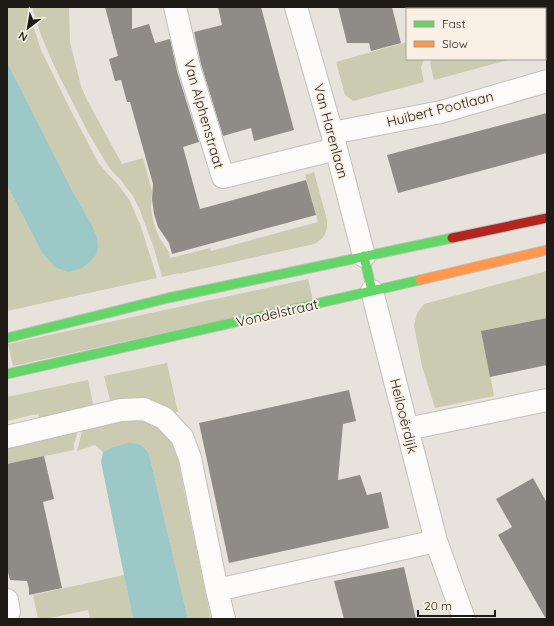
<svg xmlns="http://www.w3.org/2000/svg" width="554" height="626" font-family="Quicksand,sans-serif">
	<rect width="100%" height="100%" fill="#e8e2dc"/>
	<!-- green -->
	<path fill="#cacbb0" d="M7 7H27L41 50 70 109 98 162 107 173 114 180 120 187 130 201 141 227 157 278 7 311V185L41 251 82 268 89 263 95 256 91 223 74 194 7 62Z
		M32 7H69L70 42 81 86 87 100 122 164 143 158 152 191 151 209 154 224 160 239 169 252 170 258 210 248 211 251 318 222 305 175 314 172 327 220C328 232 325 238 314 244L179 274V273L162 277 154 248 139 208 133 196 126 187 120 179 110 169 90 136 55 68 41 35Z
		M418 7H547V48H545V9H419Z
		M407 42V59H424L421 67 424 82 353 101 345 95 336 62Z
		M432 59H512L434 80 430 63Z
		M547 271V318L482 331 494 396 435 408 422 366 414 326 417 313 424 304Z
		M308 279 313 300 13 366 8 344Z
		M167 363 178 412 166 414 111 404 104 376Z
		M88 380 94 408 40 418 38 414 7 421V397Z
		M135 415 169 430 184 460 179 466 211 619H188L149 454 145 448H111L103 452 95 445 77 451 83 428Z
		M77 430C78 436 73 442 74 450L7 464V445Z
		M124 575 133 619H90L88 610 45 619H38L33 595Z"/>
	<!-- water -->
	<path fill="#9cc8c8" d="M7 62 74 194 91 223 97 238 98 250 95 256 89 263 82 268 68 272 55 267 41 251 7 185Z
		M128 443C139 444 143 444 149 454L188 619H133L101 462 103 452 111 448Z"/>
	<!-- building -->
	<path fill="#8f8c87" d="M105 7H132V29L149 24 155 43 170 39 177 71 199 142 183 147 200 209 306 180 316 215 172 254 169 243 158 227 154 214 152 199 153 184 130 102H127L121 80 115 81 109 59 118 56Z
		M218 7H261L294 130 254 141 251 128 223 136 201 64 194 32 222 25Z
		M338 7H392L401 43 371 51 369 43H347Z
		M547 113V153L398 193 387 155Z
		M547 318V365L490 377 481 331Z
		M349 390 356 421 343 424 338 480 360 475 367 495 381 492 389 528 229 563 199 423Z
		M44 456 54 499 43 502 62 588 29 595V589L27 581 10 580 7 568V464Z
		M533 478 547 503V619H546L498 535 512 527 496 499Z
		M404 567 416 619H344L334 581Z"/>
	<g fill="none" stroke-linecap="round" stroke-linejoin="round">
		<defs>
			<path id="street" d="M175 7 189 67 223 177 336 149
				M296 7 332 133 364 256
				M332 133 441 112 547 81
				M372 291 436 541 464 619
				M407 429 547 400
				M7 437 121 410 144 409 164 418 182 437 190 458 217 590 224 619
				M217 590 436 541
				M7 600 9 612"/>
			<path id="fast" d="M364 256 372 291
				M7 338 168 298 452 238
				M7 374 420 280"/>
			<path id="slow" d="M420 280 547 250"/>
			<path id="jam" d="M452 238 547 218"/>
		</defs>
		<!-- street casing -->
		<use href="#street" stroke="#c3bfba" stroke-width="24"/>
		<!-- fast casing -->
		<use href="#fast" stroke="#c3bfba" stroke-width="11"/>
		<!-- slow casing -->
		<use href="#slow" stroke="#c3bfba" stroke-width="11"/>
		<!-- jam casing -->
		<use href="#jam" stroke="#c3bfba" stroke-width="11"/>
		<!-- street -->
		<use href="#street" stroke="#fcfbfa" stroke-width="22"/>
		<!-- fast -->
		<use href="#fast" stroke="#63d668" stroke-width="9"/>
		<!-- slow -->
		<use href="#slow" stroke="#ff974d" stroke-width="9"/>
		<!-- jam -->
		<use href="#jam" stroke="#b3261e" stroke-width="9"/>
	</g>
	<g text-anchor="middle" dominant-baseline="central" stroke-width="4" stroke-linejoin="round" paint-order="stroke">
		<!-- street labels -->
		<g font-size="14" fill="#1e1b17" stroke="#f9f0e5">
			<text transform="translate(440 109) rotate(-14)">Huibert Pootlaan</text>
			<text transform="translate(204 114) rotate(74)">Van Alphenstraat</text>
			<text transform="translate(331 131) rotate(75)">Van Harenlaan</text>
			<text transform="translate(277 313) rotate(-13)">Vondelstraat</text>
			<text transform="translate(404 416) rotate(76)">Heilooërdijk</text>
		</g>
	</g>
	<!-- border -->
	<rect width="554" height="626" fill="none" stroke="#1e1b17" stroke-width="16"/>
	<!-- legend -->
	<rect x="406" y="8" width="140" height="52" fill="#f9f0e5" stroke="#a19b93"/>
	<rect x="414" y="21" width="20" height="6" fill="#63d668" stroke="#a19b93"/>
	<text x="442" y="28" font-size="12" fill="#1e1b17">Fast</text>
	<rect x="414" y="41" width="20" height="6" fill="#ff974d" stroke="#a19b93"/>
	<text x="442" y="48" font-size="12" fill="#1e1b17">Slow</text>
	<!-- north arrow -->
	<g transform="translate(28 28) rotate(211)" stroke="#f9f0e5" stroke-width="3" paint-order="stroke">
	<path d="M0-3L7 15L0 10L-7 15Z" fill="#1e1b17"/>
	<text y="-6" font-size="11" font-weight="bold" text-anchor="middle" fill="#1e1b17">N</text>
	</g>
	<!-- scale -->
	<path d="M418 610v6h77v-6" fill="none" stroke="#1e1b17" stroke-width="2"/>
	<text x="424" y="610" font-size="12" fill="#1e1b17" stroke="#f9f0e5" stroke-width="3" paint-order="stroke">20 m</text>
</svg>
